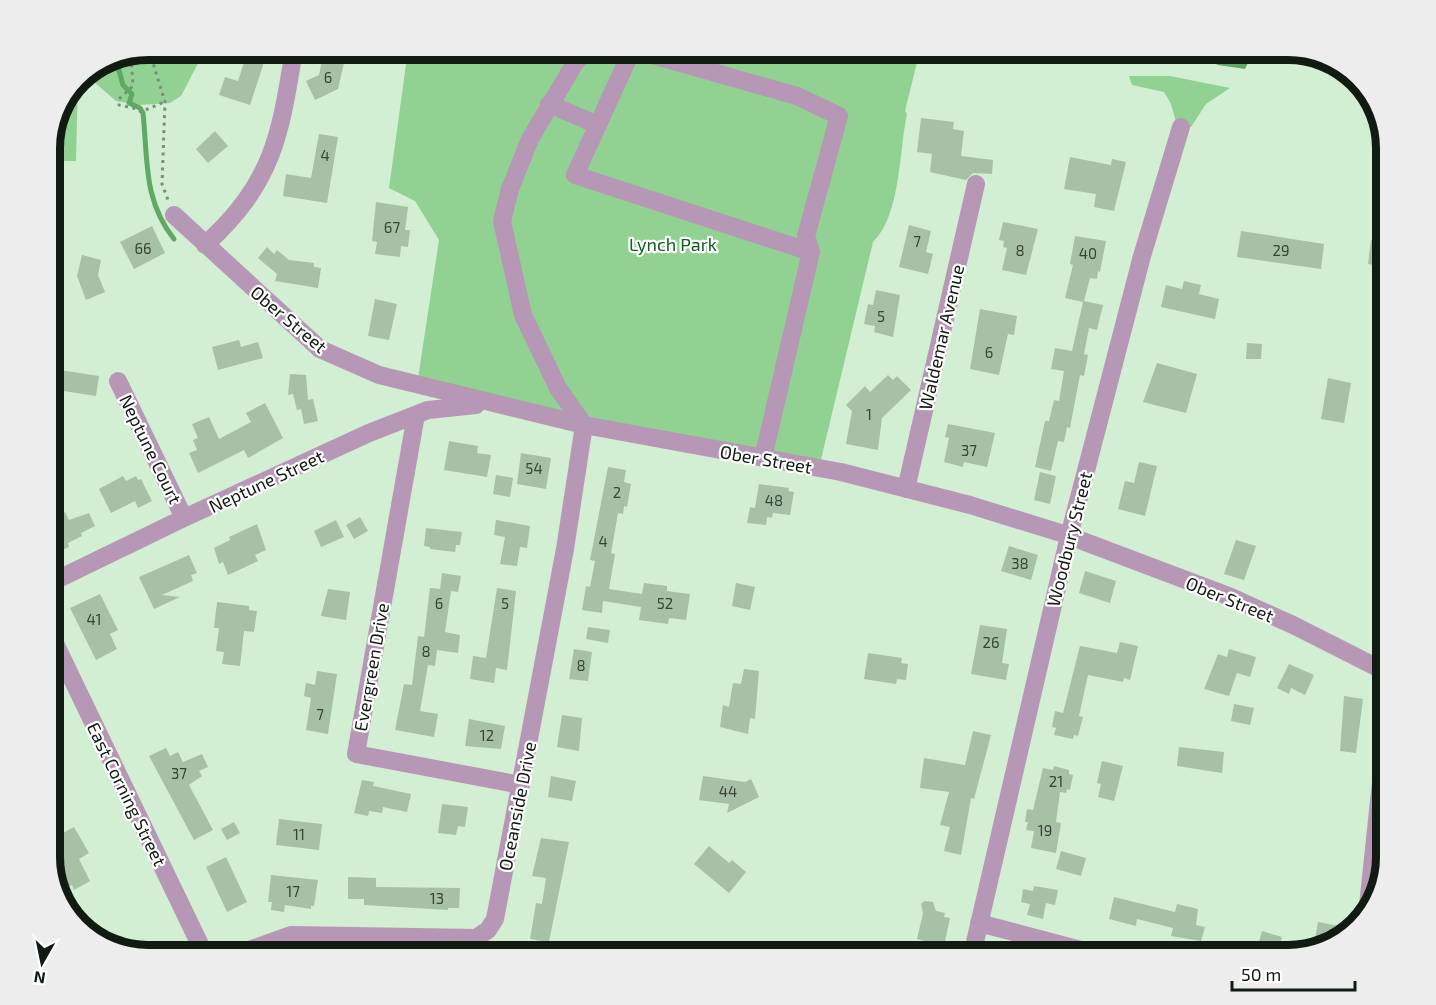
<svg xmlns="http://www.w3.org/2000/svg" width="1436" height="1005" font-family="'Exo 2',sans-serif">
	<rect width="100%" height="100%" fill="#d2eed3"/>
	<!-- green -->
	<path fill="#91d293" d="M149 50H205L181 96 170 103 139 105 116 101 86 75Z
		M408 50H920L905 111 907 114C899 150 901 215 873 242L819 468 417 385 439 240 415 201 389 188Z
		M1129 76H1170L1230 88 1206 104 1191 127 1177 125 1171 104 1164 92 1132 85Z
		M78 80 76 161H50V142Z"/>
	<!-- water -->
	<path fill="#5ea963" d="M1211 50H1254L1245 69 1218 65 1207 60Z"/>
	<g fill="none" stroke-linecap="round" stroke-linejoin="round">
		<!-- stream -->
		<path stroke="#5ea963" stroke-width="5" d="M117 63 123 85 132 94 129 103 140 108 143 113C148 160 143 200 174 239"/>
	</g>
	<!-- building -->
	<path fill="#a7c1a7" d="M248 50H268L250 105 219 95 225 77 238 81Z
		M324 50H347L338 89 315 100 306 81 319 75Z
		M921 118 954 122 953 129 964 131 961 156 993 160 992 174 973 173 966 180 930 172 932 154 917 152Z
		M215 131 228 146 208 163 196 149Z
		M319 134 338 137 327 203 283 196 286 174 311 178Z
		M1070 157 1111 165 1112 159 1126 162 1114 211 1094 207 1096 194 1064 189Z
		M376 202 408 207 405 230H410L408 247 401 246 400 257 375 254 377 242 372 241Z
		M1003 222 1038 229 1026 275 1002 270 1007 248 1003 247 1004 241 999 240Z
		M909 225 931 231 926 252 933 254 928 274 899 267Z
		M152 226 165 253 134 269 120 242Z
		M1241 231 1324 244 1321 269 1237 257Z
		M1075 236 1106 241 1100 272 1098 271 1097 279 1090 278 1084 301 1103 305 1097 330 1089 328 1084 354 1088 355 1084 376 1080 375 1070 428 1067 427 1064 442 1058 441 1051 471 1035 467 1045 421H1049L1054 400 1059 401 1064 371 1051 369 1055 348 1072 351 1083 302 1065 298 1073 265 1070 264Z
		M1371 240 1386 242V267L1368 264Z
		M267 247 274 254 277 250 289 260 314 263V267L321 268 318 288 275 281 277 274 258 258Z
		M82 255 101 260 98 275 105 292 86 300 77 276Z
		M1184 281 1201 285 1199 294 1219 299 1215 319 1161 307 1166 285 1182 289Z
		M876 290 900 295 893 337 874 332 875 326 864 324 868 304 873 305Z
		M375 299 397 304 389 340 368 336Z
		M980 309 1017 316 1014 335 1008 334 999 375 970 369Z
		M239 340 241 347 258 342 263 358 218 370 212 347Z
		M1247 343 1262 344 1261 359H1246Z
		M1157 363 1197 374 1186 413 1143 402Z
		M60 370 99 376 96 396 57 390Z
		M290 374 306 375 308 400 313 399 318 421 304 424 301 409 297 410 293 394 288 395Z
		M888 375 893 380 897 376 911 390 882 418 878 450 846 444 852 411 846 405 865 386 870 392Z
		M1328 378 1351 383 1344 423 1321 419Z
		M265 403 283 438 248 458 244 450 198 473 189 453 197 450 193 440 198 438 192 424 209 417 219 439 251 422 246 413Z
		M948 424 995 433 987 467 964 462 963 467 944 462 949 438 945 437Z
		M449 441 478 446 477 453 491 455 487 477 444 470Z
		M521 453 551 458 546 489 517 484Z
		M1139 462 1157 466 1145 516 1118 509 1125 481 1134 483Z
		M608 467 626 470 624 482 631 484 627 507 624 506 623 514 618 513 611 553 615 554 609 589 642 594 644 583 667 586V591L690 594 686 620 669 618 668 624 639 620 641 607 603 601 602 613 582 610 586 586 590 587 595 561 590 560Z
		M1040 472 1056 476 1050 504 1034 500Z
		M496 475 513 478 510 497 493 494Z
		M123 476 126 481 136 476 138 480 141 479 152 501 138 508 135 501 111 513 99 489Z
		M759 484 789 488 788 491 794 492 790 515 773 513 772 518 767 517 766 525 747 523 750 507 755 508Z
		M65 512 69 520 89 513 95 526 81 533 82 536 68 543 69 547 50 555V519Z
		M360 517 368 531 354 539 346 525Z
		M336 520 344 537 321 547 314 531Z
		M496 520 530 526 527 548 520 547 517 566 500 564 505 537 494 535Z
		M257 524 266 550 255 555 258 561 228 575 223 562 219 564 214 548 230 540 229 537Z
		M426 528 462 532 460 545H456L455 552 430 549V547L424 546Z
		M1236 540 1256 546 1244 580 1224 574Z
		M1009 546 1038 555 1031 580 1001 571Z
		M189 555 197 573 191 575 193 581 162 595 180 597 154 609 139 577Z
		M1085 571 1116 581 1110 603 1079 593Z
		M442 573 461 576 458 592 451 591 445 632 460 635 458 653 437 650 435 666 428 665 420 711 438 714 434 737 395 730 404 684 412 685 418 636 424 637 430 588 440 589Z
		M736 583 755 587 750 610 732 606Z
		M497 588 516 591 507 670 496 668 494 683 470 679 473 656 486 658Z
		M328 589 350 592 346 620 321 616Z
		M100 594 118 630 110 634 117 649 96 660 70 608Z
		M217 602 249 606V610L257 611 254 632 244 631 240 666 222 664 224 652 216 651 219 628H214Z
		M980 625 1007 629 1002 663 1009 664 1006 680 971 674Z
		M588 627 610 630 608 643 586 639Z
		M1120 642 1138 646 1130 680 1124 678 1123 682 1088 675 1079 716 1083 717 1078 736 1074 735 1073 739 1054 735 1056 728 1052 727 1055 711 1063 713 1080 646 1117 653Z
		M574 649 592 652 588 681 569 679Z
		M1229 649 1256 657 1250 677 1237 673 1229 696 1204 689 1218 654 1227 657Z
		M868 653 902 658 901 663 908 664 906 680 897 679 896 684 864 679Z
		M1289 664 1314 675 1305 695 1291 688 1289 694 1277 688Z
		M744 669 759 671 755 719 750 718 748 734 720 727 723 705 729 707 733 683 741 684Z
		M317 671 337 674 328 734 306 730 311 698 304 696 306 683 315 685Z
		M1344 696 1363 699 1356 753 1340 751Z
		M1234 704 1254 708 1250 725 1231 721Z
		M562 715 582 718 579 751 557 747Z
		M469 719 505 726 501 749 465 746Z
		M973 731 991 735 974 799 971 798 961 855 944 851 950 827 940 825 949 792 920 788 924 758 965 765Z
		M1179 747 1224 752 1222 773 1177 766Z
		M166 748 170 756 178 752 183 762 202 754 208 767 199 771 202 776 189 785 213 830 194 840 149 756Z
		M1102 761 1123 766 1114 801 1098 797 1101 784 1097 783Z
		M1054 766 1069 770V774L1073 775 1070 790 1067 789 1066 793 1060 792 1056 822 1061 823 1056 853 1031 848 1034 831 1026 830 1028 822H1025L1027 809 1033 810 1043 768 1053 770Z
		M551 776 576 781 572 801 548 797Z
		M703 776 745 782 751 779 759 797 727 813 729 804 699 800Z
		M362 780 374 782 373 786 411 794 407 812 383 807 382 813 369 811 368 816 354 813Z
		M442 804 468 807 465 827 458 826 456 835 438 833Z
		M279 819 322 824 319 850 276 845Z
		M234 822 240 833 227 840 221 829Z
		M74 827 89 853 79 859 90 881 74 890 72 885 63 889 53 871 63 865 50 840Z
		M541 838 569 842 549 942 530 939 536 903 542 904 546 878 532 876Z
		M709 846 729 863 732 860 746 872 729 893 694 864Z
		M1061 851 1086 858 1081 876 1056 869Z
		M226 857 247 902 227 912 206 867Z
		M271 875 318 880 314 906H311V909L285 905 284 912 271 910 272 902H268Z
		M348 877 376 878V887L460 888 459 908H448V910L364 905V899H348Z
		M1034 886 1058 890 1055 905 1046 903 1043 919 1027 915 1030 904 1021 902 1023 889 1033 891Z
		M1114 897 1175 912 1177 904 1198 909 1196 925 1205 927 1201 941 1171 936 1173 928 1137 919 1136 926 1109 919Z
		M924 901 933 902 936 911 945 913 944 917 950 918 944 946 917 939 923 913 921 904Z
		M1318 922 1339 926 1336 943 1319 947 1321 940 1315 939Z
		M1262 931 1282 937 1277 956H1255Z"/>
	<g fill="none" stroke-linecap="round" stroke-linejoin="round">
		<!-- path -->
		<path stroke="#7a8e7b" stroke-width="3" stroke-dasharray="3 4.5" stroke-linecap="butt" d="M149 50 165 102 162 184 168 200
			M131 57 133 86 120 98 119 105 137 109 141 112 164 102"/>
		<!-- minor -->
		<path stroke="#b797b6" stroke-width="18" d="M632 50 575 175 811 252
			M635 50 797 96 839 116 806 236 811 252 763 458
			M549 104 598 125
			M174 215 320 349 379 375 584 425 841 472 970 505 1064 534 1231 597 1293 625 1386 672
			M205 245C273 183 280 137 294 50
			M118 381 184 518
			M416 415 356 754 521 785
			M906 489 976 184
			M50 583 184 518 369 433 428 410 476 405
			M50 633 205 955
			M1367 915 1386 735
			M979 923 1100 955
			M235 955 291 935 476 938 488 930 495 919 565 549 584 425 558 388 523 315 502 221 510 189 530 139 575 63 587 50
			M972 955 1069 536 1142 256 1181 127"/>
	</g>
	<g text-anchor="middle" dominant-baseline="central" stroke-width="4.5" stroke-linejoin="round" paint-order="stroke">
		<!-- number labels -->
		<g font-size="15" fill="#374437">
			<text x="328" y="77">6</text>
			<text x="325" y="155">4</text>
			<text x="392" y="227">67</text>
			<text x="917" y="241">7</text>
			<text x="143" y="248">66</text>
			<text x="1020" y="250">8</text>
			<text x="1281" y="250">29</text>
			<text x="1088" y="253">40</text>
			<text x="881" y="316">5</text>
			<text x="989" y="352">6</text>
			<text x="869" y="414">1</text>
			<text x="969" y="450">37</text>
			<text x="534" y="468">54</text>
			<text x="617" y="492">2</text>
			<text x="774" y="500">48</text>
			<text x="603" y="541">4</text>
			<text x="1020" y="563">38</text>
			<text x="439" y="603">6</text>
			<text x="505" y="603">5</text>
			<text x="665" y="603">52</text>
			<text x="94" y="619">41</text>
			<text x="991" y="642">26</text>
			<text x="426" y="651">8</text>
			<text x="581" y="665">8</text>
			<text x="320" y="714">7</text>
			<text x="487" y="735">12</text>
			<text x="179" y="773">37</text>
			<text x="1056" y="781">21</text>
			<text x="728" y="791">44</text>
			<text x="1045" y="830">19</text>
			<text x="299" y="834">11</text>
			<text x="293" y="891">17</text>
			<text x="437" y="898">13</text>
		</g>
		<!-- park labels -->
		<g font-size="18" fill="#0c5f1c" stroke="#fff">
			<text x="673" y="244">Lynch Park</text>
		</g>
		<!-- street labels -->
		<g font-size="18" fill="#121b12" stroke="#fff">
			<text transform="translate(289 319) rotate(40)">Ober Street</text>
			<text transform="translate(941 337) rotate(-77)">Waldemar Avenue</text>
			<text transform="translate(151 449) rotate(64)">Neptune Court</text>
			<text transform="translate(766 459) rotate(10)">Ober Street</text>
			<text transform="translate(266 481) rotate(-25)">Neptune Street</text>
			<text transform="translate(1069 539) rotate(-76)">Woodbury Street</text>
			<text transform="translate(1230 599) rotate(22)">Ober Street</text>
			<text transform="translate(371 667) rotate(-80)">Evergreen Drive</text>
			<text transform="translate(127 794) rotate(64)">East Corning Street</text>
			<text transform="translate(517 806) rotate(-79)">Oceanside Drive</text>
		</g>
	</g>
	<!-- crop -->
	<path d="M0 0H1436V1005H0ZM148 60H1288A88 88 0 0 1 1376 148V857A88 88 0 0 1 1288 945H148A88 88 0 0 1 60 857V148A88 88 0 0 1 148 60Z" fill="#ecedec" fill-rule="evenodd"/>
	<path fill="none" stroke="#121b12" stroke-width="8" d="M148 60H1288A88 88 0 0 1 1376 148V857A88 88 0 0 1 1288 945H148A88 88 0 0 1 60 857V148A88 88 0 0 1 148 60Z"/>
	<!-- north arrow -->
	<g transform="translate(42 963) rotate(189)" stroke="#ffffff" stroke-width="4.5" paint-order="stroke">
	<path d="M0-4.5L10 22L0 15L-10 22Z" fill="#121b12"/>
	<text y="-9" font-size="16" font-weight="bold" text-anchor="middle" fill="#121b12">N</text>
	</g>
	<!-- scale -->
	<path d="M1232 981v9h123v-9" fill="none" stroke="#121b12" stroke-width="3"/>
	<text x="1241" y="981" font-size="18" fill="#121b12" stroke="#ffffff" stroke-width="4.5" paint-order="stroke">50 m</text>
</svg>
